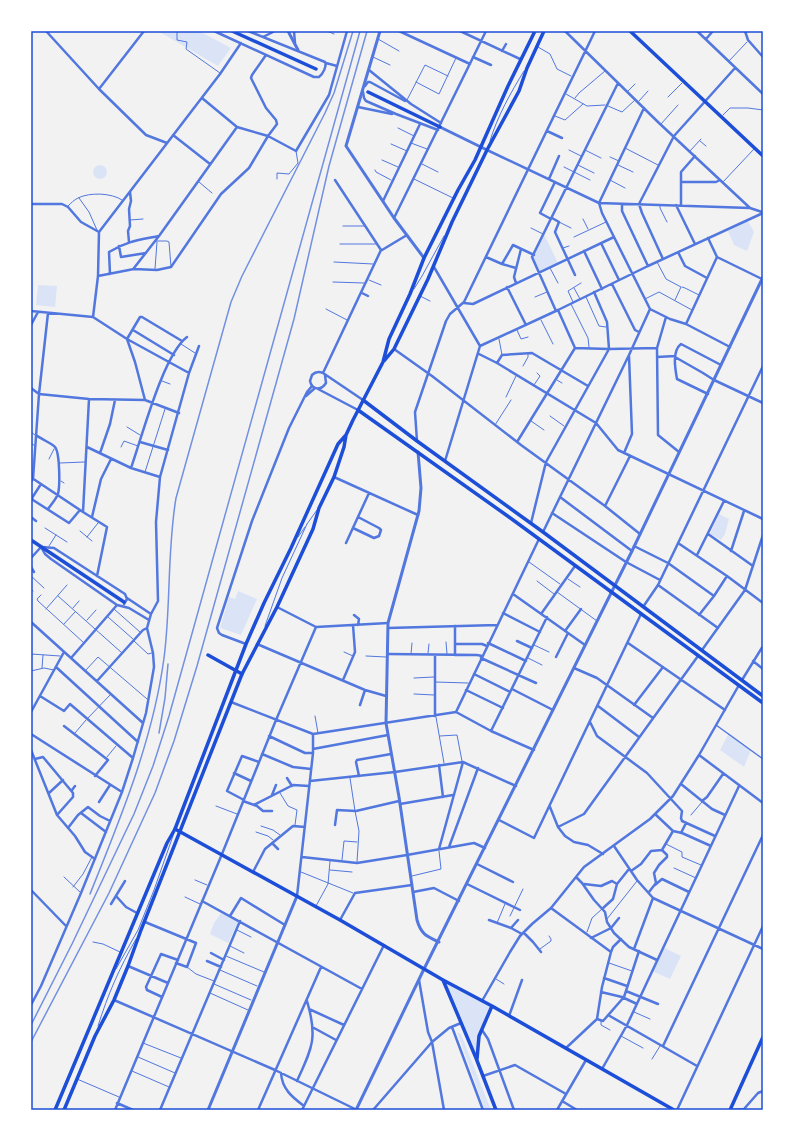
<svg xmlns="http://www.w3.org/2000/svg" width="794" height="1141" font-family="'Public Sans',sans-serif">
	<rect width="100%" height="100%" fill="#f2f2f2"/>
	<!-- green -->
	<path fill="#dbe4f7" d="M158 31H199L231 48 218 66Z
		M93 172a7 7 0 1 1 14 0a7 7 0 1 1-14 0Z
		M748 221 754 232 747 251 734 245 728 231Z
		M544 234 558 263 539 273 532 257Z
		M38 285 57 286 55 307 36 305Z
		M719 514 729 519 725 534 721 540 710 534Z
		M238 591 257 599 241 635 220 628 229 597 235 599Z
		M729 733 751 750 744 767 720 750Z
		M221 913 238 922 228 943 210 934 214 923Z
		M663 947 681 956 670 979 652 971Z
		M443 980 492 1006C484 1026 478 1040 477 1062Z
		M457 1032 461 1034 491 1110H485Z"/>
	<g fill="none" stroke-linecap="round" stroke-linejoin="round">
		<!-- service -->
		<path stroke="#5277de" stroke-width="1" d="M177 31V40L187 42 186 49 220 73
			M327 31 334 34
			M378 39 399 51
			M538 47 550 54 557 69 571 76
			M373 57 390 65
			M729 61 747 42
			M416 82 439 94 456 58
			M628 91 635 84
			M566 94 587 106 605 105
			M668 97 682 83
			M575 98 579 93 605 71
			M407 100 425 65 448 76
			M639 101 648 91
			M608 106 622 112 635 100
			M723 115 730 108H748L763 110
			M555 116 565 120 583 104
			M661 124 678 105
			M398 128 414 136
			M490 141C497 117 511 92 524 71
			M700 141 706 146
			M411 143 427 149
			M391 144 407 151
			M625 148 658 165
			M569 150 581 156
			M585 150 601 158
			M690 151 701 139
			M610 157 619 161
			M382 160 398 167
			M422 164 438 172
			M578 165 594 173
			M618 165 633 172
			M564 167 590 180
			M375 170 376 172 391 180
			M277 179V173L289 174 298 163 296 151
			M414 179 453 198
			M610 180 625 188
			M199 182 212 193
			M723 182 754 149
			M79 198 89 212 97 230
			M660 205V208L667 222
			M68 206C71 203 74 200 78 198 90 192 112 193 122 200
			M583 219 588 229
			M130 220 143 219
			M559 222 571 228
			M343 226H364
			M531 228 543 234
			M574 237 606 222
			M155 241H167L169 242 171 267
			M340 244H377
			M563 248 569 246
			M334 262 373 264
			M657 262 666 279 681 287 675 300
			M550 268 558 283
			M155 269 157 242
			M369 280 381 285
			M333 282 364 283
			M682 287 685 288 699 295
			M574 288 580 299
			M414 289 422 276 444 236
			M420 296 430 301
			M535 297 547 292
			M586 297 599 326 606 327
			M645 299 659 292 692 310
			M573 302 568 291 581 283
			M571 304 588 338 589 347
			M326 309 347 320
			M541 320 553 344
			M517 330 521 339 528 337
			M499 339 502 355
			M181 344 195 353
			M523 366 528 357V354
			M557 380 562 383
			M162 381 170 384
			M534 385 540 376 537 373
			M506 397 516 376
			M550 416 564 426
			M531 421 544 430
			M495 425 511 400
			M127 427 140 435
			M31 432 35 435
			M31 443 35 446
			M121 447 124 441 138 446
			M49 459 54 449
			M60 463 85 462
			M145 472 165 409
			M61 481 64 483
			M307 524 317 510
			M45 528 67 542
			M80 531 92 541
			M87 537 98 523
			M298 537 305 527
			M49 546 56 535
			M529 562 560 584
			M31 576 44 588
			M568 579 580 587
			M537 581 554 594
			M31 589 33 591
			M557 592 597 621
			M41 595 37 599 38 601 84 643
			M58 596 122 653
			M73 608 79 601
			M46 609 67 585
			M114 609 140 632
			M108 617 133 639
			M87 620 96 610
			M64 624 75 612
			M265 626 282 578 307 524
			M134 641 148 654 152 653
			M446 642 447 654
			M534 645 549 652
			M344 652 353 656
			M428 653 429 644
			M31 654 60 656
			M411 654 412 643
			M366 656 386 657
			M528 658 542 665
			M42 668 43 655
			M86 670 98 657 147 699
			M31 671 44 668 54 670
			M414 678 434 677
			M435 682 468 683
			M414 694 434 695
			M315 716 318 733
			M436 717 444 763
			M88 718 111 694
			M75 733 86 720
			M440 736 457 735 462 761
			M107 757 116 746
			M350 778 355 811 359 831 357 862
			M280 793 288 806 297 810 295 825
			M216 806 237 814
			M691 815 702 802
			M261 826 273 830 280 835
			M256 832 268 836 273 840
			M666 844 682 852V857L701 865
			M342 860 344 841 357 842
			M674 868 696 878
			M330 870 352 872
			M301 872 353 893
			M412 876 441 869 439 851
			M64 877 81 893
			M195 880 207 885
			M73 887 83 874 92 857
			M185 897 200 904
			M316 906 328 884 330 861
			M510 916 523 889
			M607 919 637 881
			M497 923 505 904
			M237 930 251 937
			M587 932 592 918 602 909
			M93 942 103 944 120 952
			M230 946 244 953
			M540 949 551 941V939L549 936
			M226 956 264 972
			M609 963 632 971
			M187 967 196 974 214 981
			M116 969 138 930 154 890 174 833
			M220 970 257 986
			M496 979 504 984
			M214 984 251 1000
			M210 993 248 1010
			M634 1012 650 1019
			M601 1021V1025L610 1030
			M98 1026C108 994 119 969 136 939
			M621 1036 643 1048
			M143 1043 181 1058
			M138 1057 175 1073
			M652 1059 660 1046
			M132 1071 169 1087
			M77 1079 119 1097"/>
		<!-- pedestrian -->
		<path stroke="#5277de" stroke-width="1.5" d="M716 725 763 759"/>
		<!-- minor -->
		<path stroke="#5277de" stroke-width="2.5" d="M46 31 99 89 146 135 167 143
			M214 31 314 77H319C323 74 327 66 325 62L248 31
			M294 31 295 43
			M399 31 470 64
			M460 31 520 59
			M565 31 659 123 750 208
			M697 31 763 94
			M745 31 748 40 763 57
			M263 37 275 31
			M706 39 713 31
			M502 51 506 44
			M473 57 491 65
			M326 63 337 66
			M369 70 411 104 441 123
			M365 86 368 82H370L405 101
			M99 89 144 31
			M363 92 364 98 366 101 396 114 438 130
			M202 98 237 127 268 136 296 151 329 95 347 31
			M358 107 392 114
			M644 108 599 203 602 213 650 309
			M547 131 562 138
			M173 135 210 164
			M487 150 599 203 750 208 762 212
			M549 179 559 156
			M335 180 381 250
			M681 182H716L720 180
			M383 201 420 124
			M31 204H62L68 207 81 222 99 232
			M622 204V211L648 266
			M676 205 695 244
			M681 205V172L695 156
			M394 218 486 31
			M552 218 559 222 555 232 575 275
			M551 219 540 213 555 182
			M708 238 717 257 762 279
			M129 242 128 231 130 226 129 209 131 201 130 192
			M601 243 619 280
			M119 246 121 257 146 253
			M382 250 407 235
			M584 251 602 289
			M678 252 685 266 707 278
			M486 257 502 264 516 268
			M663 259 642 213 639 204 674 136 735 68
			M502 264 513 245 534 255
			M434 267 480 346 445 461
			M134 268 159 236 237 127
			M110 274 109 252C127 241 139 240 159 236
			M98 276 134 269 157 270 171 267 221 194 249 168 268 136 277 124 276 120 266 108 251 78 252 75 266 55
			M516 283 514 277 521 249
			M612 284 635 330 639 332
			M507 287 526 325
			M362 293 368 296
			M464 303 473 304 614 237
			M558 310 575 348
			M31 311 93 317 127 339 189 373
			M556 311 532 257 618 83
			M93 317 98 276 99 232 220 74 241 43
			M666 317 657 348 658 435 679 452
			M686 324 717 257
			M31 325 38 312
			M133 330 174 355
			M480 346 558 310 648 266 763 213
			M394 349 432 376 521 445 605 506 640 534
			M479 354 497 363 596 423 618 450 763 519
			M657 357 675 356
			M675 357 703 373 714 380 763 403
			M497 363 502 355 532 353 588 386
			M323 373 381 250
			M325 375 326 383C321 391 312 390 310 381L312 375C315 372 318 371 323 373L363 400
			M31 388 39 394 89 399 145 400 179 413
			M318 389 358 410
			M708 394 677 379C675 368 672 351 681 344L721 365
			M306 396 315 388
			M145 400 135 362 127 339 140 317H142L182 341
			M36 435C41 439 53 444 55 447 60 453 60 486 58 494 56 499 51 505 48 509
			M417 441 415 412 446 321 450 314 464 302 595 31
			M140 442 168 450
			M517 442 575 348 609 349 657 348
			M87 447 131 468 160 477
			M100 453 110 424 115 400
			M624 453 632 434 629 356
			M131 468C142 437 163 355 187 337
			M334 477 418 515
			M32 478 83 512 107 527 97 576
			M31 481 33 479 39 394 48 313
			M41 484 32 498 33 500 69 523 80 510
			M560 497 632 551
			M605 506 630 456
			M83 512 89 399
			M552 513 626 562 660 580
			M31 517 36 521
			M92 517 101 479 111 459
			M531 523 546 462 609 349 607 322 594 292
			M353 528 374 538 379 536 381 530 379 528 358 517
			M543 532 629 355 650 309 670 319 686 324 730 347
			M708 534 753 566
			M346 543 369 493
			M678 543 727 576 763 603
			M634 546 668 563 714 596
			M41 547 45 554 51 559 117 605 129 608 149 620
			M42 547 54 548 125 594 127 599 124 604
			M731 551 744 511
			M697 555 724 501
			M31 558 41 547
			M31 567 34 572
			M658 585 718 628
			M513 594 585 645
			M127 598 151 614
			M277 607 316 627 388 623
			M643 607 658 585 763 366
			M503 613 540 632
			M541 614 575 566
			M354 615 359 619 358 625
			M699 615 714 596 727 576
			M31 622 143 723
			M388 628 497 625
			M565 631 581 609
			M517 641 532 648
			M488 643 526 661
			M628 643 725 710
			M246 644 222 635 219 633 217 628 252 521 289 428 307 392 312 386
			M257 644 365 690 386 696
			M455 644H482L487 646
			M702 650 745 590 763 535
			M388 654 477 655 482 656
			M435 655V716
			M455 655V626
			M556 657 568 633
			M71 658 117 605
			M481 658 536 683
			M753 661 763 669
			M56 667 138 742
			M574 668 597 678 653 718
			M474 674 510 692
			M343 680 355 652 353 625
			M742 680 763 646
			M97 681 143 630 147 628
			M512 689 553 710
			M466 690 503 708
			M40 696 64 711 70 704 133 758
			M231 702 313 734 456 712 491 731 534 750
			M360 705 365 690
			M634 705 663 667
			M598 706 639 737
			M31 712 64 652
			M456 712 539 539
			M590 722 597 736 647 773 682 811 681 818 682 821 715 836
			M64 726 108 760 95 776
			M491 731 547 617
			M31 734 122 792
			M269 736 305 753H313
			M313 749 388 735
			M31 750 57 815 75 836 85 852 95 859
			M262 754 293 767 311 769
			M699 755 763 803
			M35 759 43 757 73 793V797L57 815
			M439 765 443 797
			M234 773 251 781
			M359 776 356 762 357 760 391 754
			M287 778 292 786
			M310 781 395 772 463 762 516 786
			M681 784 712 809 725 815
			M72 790 75 786
			M49 793 63 780
			M272 795 276 785
			M244 800 227 791 242 756 259 762
			M243 801 257 806 263 811H272
			M702 801 707 797 723 774
			M99 802 110 785
			M400 804 453 795
			M254 805 293 785 309 786
			M550 807 558 827 565 836 574 842 588 845 603 854
			M81 813 106 832
			M655 814 673 831
			M499 820 534 838 641 614
			M335 825 337 810 356 811 399 801
			M558 827 584 814 698 656
			M68 828 78 815 88 807 100 816 110 821
			M673 831 682 833 711 846
			M681 833 686 823
			M272 843 278 849
			M614 846 637 880 653 898 763 949
			M449 847 478 768
			M439 849 463 762
			M302 857 357 863 407 855 474 843 485 848
			M477 864 513 882
			M631 871 641 864 651 851 662 850 673 831
			M253 872 265 849 293 826 305 827
			M576 877 582 883 594 900 605 912 607 922 614 933 629 947 657 960
			M467 884 520 910
			M584 884 601 886 612 881 617 884
			M655 885 662 879 689 892
			M31 890 66 926
			M413 892 434 888 459 901
			M649 892 656 883 654 873 659 865 667 857V855L662 850
			M116 896 126 907 137 913
			M297 896 313 753V734
			M202 901 362 989
			M111 904 125 881
			M551 908 611 952 602 987 597 1019
			M602 909 613 899 617 884 629 869
			M230 916 241 898 285 925
			M340 920 355 893 412 885
			M489 920 511 928
			M518 920 511 928 522 934
			M145 922 196 943 187 967 176 963
			M524 933 533 942 541 952
			M591 938 611 928 619 918
			M634 949 653 898
			M611 952 613 947 621 939
			M211 953 224 960
			M207 961 221 967
			M128 966 168 983
			M604 978 627 986
			M419 980 428 1032 432 1042 444 1110
			M626 991 658 1004
			M601 992 622 997 637 1004
			M162 997 147 990 146 987 161 954 178 960
			M114 1000 275 1070 357 1110
			M482 1001 510 952 520 936 532 924 551 908 584 867 650 819 673 796 699 755 739 685
			M31 1005 41 986 81 893 122 792 133 758 146 713 154 667 153 653 147 628 151 614 158 601 156 522 160 477 189 373 199 346
			M309 1009 344 1025
			M608 1015 697 1066
			M509 1016 522 980
			M452 1027 483 1110
			M314 1028 336 1040
			M482 1030 488 1039 514 1110
			M663 1046 763 835
			M566 1048 597 1019 603 1021 624 997 639 951
			M602 1069 627 1025 739 786
			M281 1073C282 1089 292 1097 304 1106
			M483 1076 515 1065 566 1094
			M297 1081C312 1048 318 1038 307 1001
			M562 1101 577 1110
			M117 1103 133 1110
			M115 1110 222 854 276 720 316 627
			M160 1110 240 921
			M258 1110 321 967
			M302 1110 384 945
			M373 1110 432 1042 449 1028 461 1023
			M557 1110 586 1060
			M677 1110 763 926
			M730 1110 744 1109 758 1093 763 1091"/>
		<!-- tertiary -->
		<path stroke="#5277de" stroke-width="3" d="M288 31 298 50
			M380 31 346 146 394 218 424 258
			M440 127 487 150
			M418 452 421 488 419 511 388 623 386 723 399 797 417 920C421 934 426 936 439 942
			M208 1110 297 896
			M356 1110 424 969 632 551 763 277"/>
		<!-- secondary -->
		<path stroke="#1d4ed8" stroke-width="3.5" d="M232 31 316 69
			M368 92 440 127
			M363 400 417 441 543 532 763 696
			M358 410 509 517 763 703
			M31 540 124 602
			M208 655 242 674
			M175 829 340 920 443 980 492 1006 674 1110
			M443 980 476 1058 496 1110
			M477 1059 479 1036 492 1006
			M730 1110 763 1037"/>
		<!-- primary -->
		<path stroke="#1d4ed8" stroke-width="3.5" d="M630 31 763 156
			M384 361 394 349 428 279 452 222 487 150 519 91 527 68 544 31
			M55 1110 167 843 175 829 246 644 264 603 291 548 338 444 346 435
			M64 1110 95 1036 114 1000 128 966 141 930 242 674 277 607 313 529 319 508 334 477 344 447 346 435 353 420 383 362 389 339 410 294 424 258 458 190 475 160 508 86 535 31"/>
		<!-- rail -->
		<path stroke="#7290e2" stroke-width="1.5" d="M159 733 165 698 168 664
			M90 894C121 817 153 740 164 658 171 605 167 551 176 498L231 302 242 276 325 113 334 93 353 31
			M31 1025 72 944 134 814 153 766 169 716 360 31
			M31 1042 109 893 155 793 174 741 197 666 294 319 329 166 367 31"/>
	</g>
	<!-- border -->
	<rect width="794" height="1141" fill="none" stroke="#ffffff" stroke-width="64"/>
	<rect x="32" y="32" width="730" height="1077" fill="none" stroke="#1d4ed8" stroke-width="1.5"/>
</svg>
